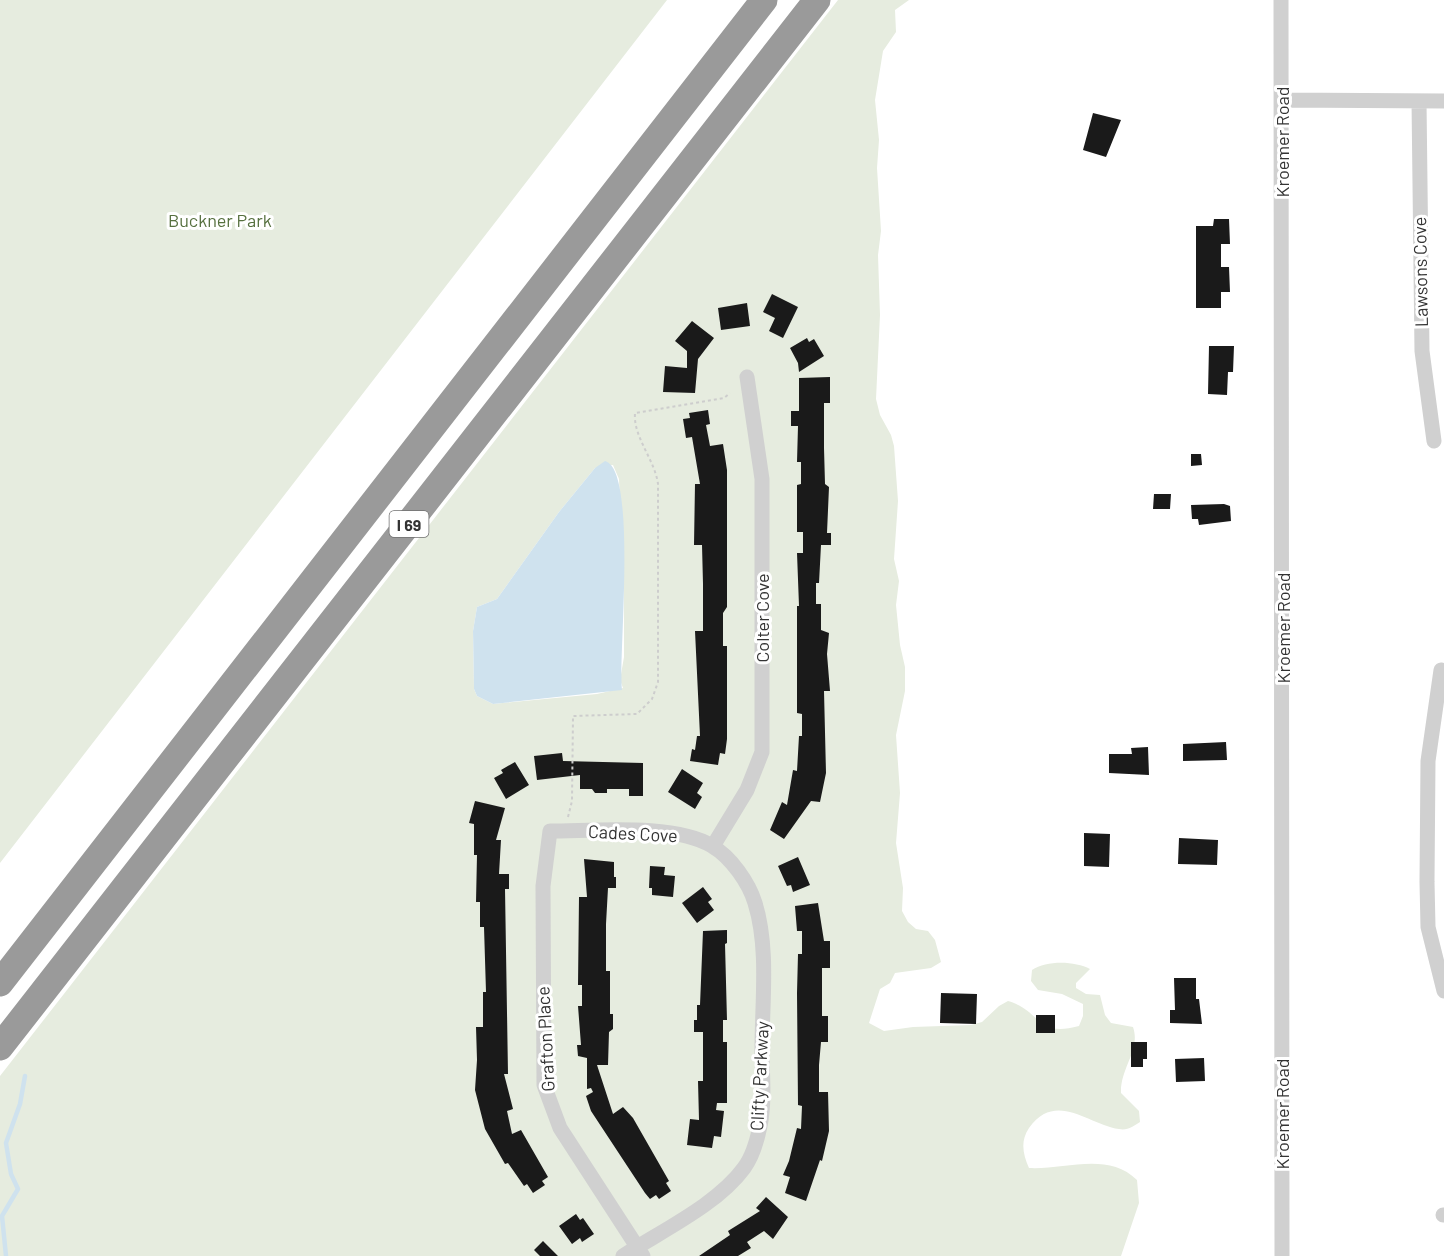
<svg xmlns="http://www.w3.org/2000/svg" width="1444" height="1256" font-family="Barlow,sans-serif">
	<rect width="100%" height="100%" fill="#fff"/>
	<!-- green -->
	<path fill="#e6ecdf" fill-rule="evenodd" d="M0 0H667L0 863Z
		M838 0H909L895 10 896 32 883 51 875 100 879 140 877 168 881 231 878 255 880 315 876 399 880 415 891 435 894 446 898 501 894 559 899 581 896 605 900 645 905 667V691L896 735 900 793 896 843 903 888 902 911 908 922 916 929 928 931 935 940 941 962 931 968 895 973 890 983 880 989 869 1023 884 1031 913 1027 971 1025 982 1022 999 1006 1008 1001C1042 1011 1036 1038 1079 1026L1083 1016V1004L1062 994 1038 990 1031 981 1032 970C1047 960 1075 961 1090 969L1076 983V988L1086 994 1100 995 1105 1015 1111 1023 1133 1027C1141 1050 1120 1068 1121 1093L1139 1111 1140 1122C1134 1126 1127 1131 1119 1129 1089 1125 1056 1090 1029 1128 1020 1141 1023 1155 1029 1168 1064 1170 1108 1151 1137 1180L1139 1203 1121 1256H0V1076ZM613 465 619 479 624 597V657L620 680 623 688 597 694 493 704 477 696 474 689 473 631 477 607 497 599 559 512 595 468Z"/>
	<!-- water -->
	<path fill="#cfe2ee" d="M605 461C638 469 618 658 622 690L493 704 477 696 474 689 473 631 477 607 497 599 559 512 595 468Z"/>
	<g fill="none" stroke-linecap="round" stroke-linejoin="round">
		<!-- stream -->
		<path stroke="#cfe2ee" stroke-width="4.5" d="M6 1256 2 1216 18 1189 11 1174 6 1143 20 1104 25 1076"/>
	</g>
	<!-- building -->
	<path fill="#1a1a1a" d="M1093 113 1121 120 1106 157 1083 150Z
		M1214 219H1229L1230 244H1221V267H1229L1230 292H1221V308H1196V226H1213Z
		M772 294 798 307 783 338 769 331 775 318 763 312Z
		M747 303 750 326 721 330 718 308Z
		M692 321 714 338 698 359 695 393 663 392 665 366 687 368V351L675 341Z
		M807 338 809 342 814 339 824 356 799 372 798 363 790 348Z
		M1209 346H1234L1233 372H1228L1227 395 1208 394Z
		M830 377V403H824V448L825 484 829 487 827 533H831V545H821L819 583H816V604H821V630L829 633 827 654 830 691H824L826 773 820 802 811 801 784 839 770 830 782 802 787 805 793 770 797 771 799 736H802V714L797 713V606H799L797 553H803V532H797V485L801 484V462H797L798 426H791V411H799V378Z
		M708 410 710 424 706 425 710 446 723 444 727 470V607L723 613V646H727V739L725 754 720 753 718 765 690 761 692 749 695 750 697 736H700L695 631H703V584L702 545H694L695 484H700L692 437 686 438 683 419 690 418 689 413Z
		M1191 454H1201L1202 465 1191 466Z
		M1154 494H1171L1170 509H1153Z
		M1224 504 1230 506 1231 521 1199 525 1198 519H1192L1191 505Z
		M1226 742 1227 760 1183 761V744Z
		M1148 747 1149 775 1109 773V754H1132L1131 748Z
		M562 753 563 761 643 763V796H629V789H607V793H595L592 789H580V775L537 780 534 756Z
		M515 762 529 785 506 799 494 778 503 773 501 770Z
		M682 769 703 783 697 793 702 797 695 809 668 792Z
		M475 801 505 808 496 840H501L499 874H509V889H505L508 1074H504L513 1109 507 1111 512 1134 521 1130 548 1177 542 1181 545 1185 533 1193 527 1184 524 1186 508 1163 505 1164 485 1129 475 1090 477 1060 476 1027H483V992H486L484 927H480V902H476L477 855H474V824L469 823Z
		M1084 833 1110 834 1109 867 1084 866Z
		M1179 838 1218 840 1217 865 1178 864Z
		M798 857 810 885 793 892 791 885 787 886 778 866Z
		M584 859 614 862V877H616V888H608L606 924V971H610V1014H613V1029L609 1032 608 1065H597L613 1114 623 1107 633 1118 669 1181 666 1183 671 1191 659 1199 656 1195 650 1199 645 1193 591 1111 586 1096 593 1092 591 1088 587 1089V1058L578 1056 577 1045H581L578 1006H582V985H578L579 897H587Z
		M650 866 665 867 664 875 675 876 673 897 652 895V888H649Z
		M703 887 712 899 708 902 714 910 697 923 682 903Z
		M818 903 824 941H830V968H822V1016H828V1042H821L819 1065V1092H828L829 1131 822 1161 820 1160 806 1201 785 1193 790 1177 783 1175 789 1161 797 1128 801 1129 802 1106 798 1105 797 993 798 954H802V931H797L795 906Z
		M727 930V943L725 944 727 1020H723V1042H727V1103H717L716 1110 724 1111 721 1137 714 1136 712 1148 687 1145 690 1119 699 1120 698 1081H703V1032H694V1020H697V1005H700L703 931Z
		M1174 978H1196V999H1199L1202 1024 1170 1023V1010H1175Z
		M941 993 977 994 976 1024 940 1023Z
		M1036 1015H1055V1033H1036Z
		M1131 1042H1147V1059H1143V1067H1131Z
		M1204 1058 1205 1081 1176 1082 1175 1059Z
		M766 1197 788 1217 773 1239 764 1231 747 1242 751 1248 738 1256H699L730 1235 728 1231 760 1211 756 1208Z
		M576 1214 580 1220 583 1218 594 1234 582 1242 580 1238 572 1244 559 1226Z
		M543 1241 558 1256H540L534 1250Z"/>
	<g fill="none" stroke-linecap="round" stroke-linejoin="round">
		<!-- path -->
		<path stroke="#cdcdcd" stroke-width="2" stroke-dasharray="3 3" stroke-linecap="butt" d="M568 817 572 801 573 716 637 714 652 699 658 682V484C655 460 633 437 635 413L724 398 730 393"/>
		<!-- minor -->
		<path stroke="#d0d0d0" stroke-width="15" d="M1281 0 1282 1256
			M1282 100 1444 101
			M1419 101 1422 351 1434 441
			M1441 670 1428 761 1427 882 1428 927 1444 991
			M713 846 747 790 762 752V479L747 377
			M1443 1215H1444
			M623 1256C661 1231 717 1205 744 1168 753 1156 757 1141 760 1126 765 1101 762 1074 762 1049 762 1002 769 948 755 903 749 883 731 857 712 846 675 823 594 831 550 831L543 886 544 1085 560 1128 643 1256"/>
		<!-- motorway -->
		<path stroke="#9a9a9a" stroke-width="27" d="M0 983 764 0
			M0 1047 817 0"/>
	</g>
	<g text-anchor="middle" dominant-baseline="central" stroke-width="6" stroke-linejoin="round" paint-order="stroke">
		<!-- shield labels -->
		<rect fill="#fff" stroke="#707070" stroke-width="1.5" x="389.5" y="511" width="39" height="26" rx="4.5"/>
		<g font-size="16" font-weight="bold" fill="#333">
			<text x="409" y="524">I 69</text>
		</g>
		<!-- street labels -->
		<g font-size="18" fill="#333" stroke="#fff">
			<text transform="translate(1282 142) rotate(-90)">Kroemer Road</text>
			<text transform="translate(1420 272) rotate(-91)">Lawsons Cove</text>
			<text transform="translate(762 618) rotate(-90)">Colter Cove</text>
			<text transform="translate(1283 628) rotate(-90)">Kroemer Road</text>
			<text transform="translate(633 833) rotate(3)">Cades Cove</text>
			<text transform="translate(545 1039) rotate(-93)">Grafton Place</text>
			<text transform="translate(759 1076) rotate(-87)">Clifty Parkway</text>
			<text transform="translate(1282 1114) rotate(-90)">Kroemer Road</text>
		</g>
		<!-- park labels -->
		<g font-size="18" fill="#56703f" stroke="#fff">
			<text x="220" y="220">Buckner Park</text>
		</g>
	</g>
</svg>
